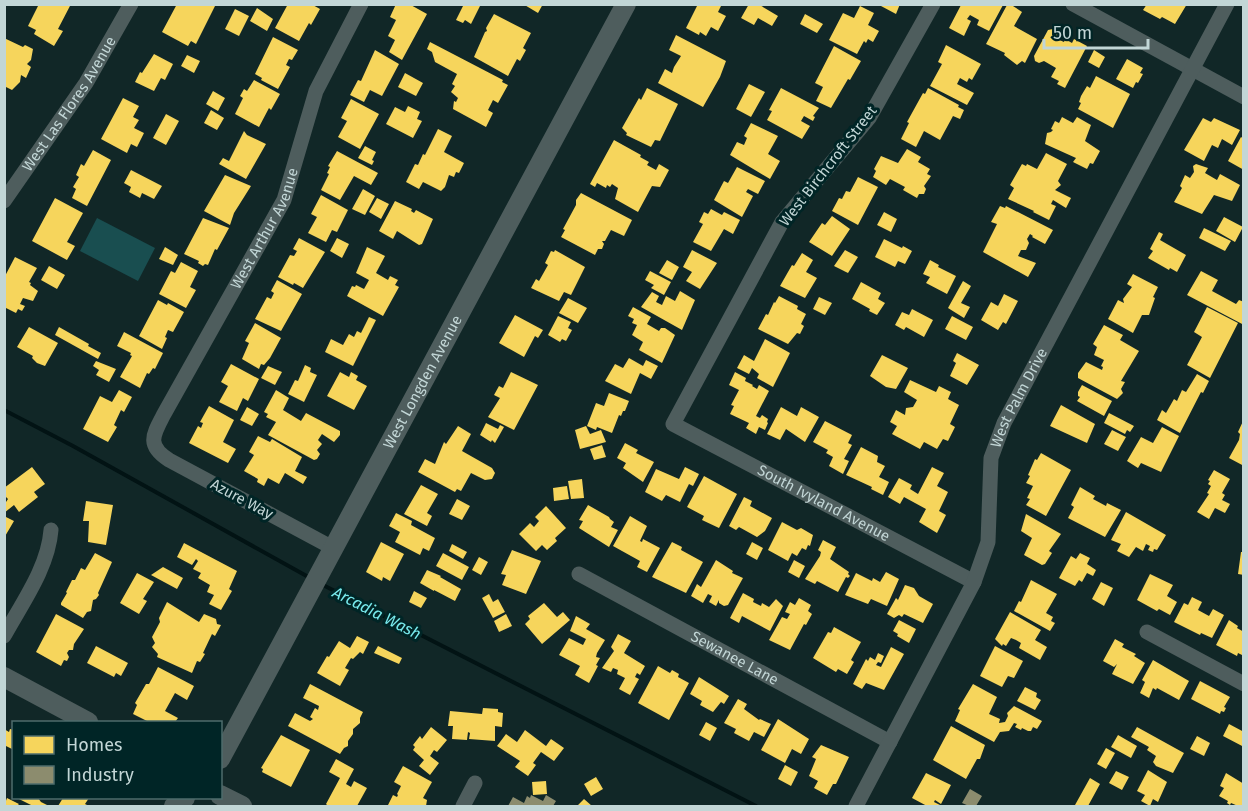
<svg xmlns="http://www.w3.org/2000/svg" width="1248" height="811" font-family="'Fira Sans',sans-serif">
	<rect width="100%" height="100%" fill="#112727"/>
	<!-- green -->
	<path fill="#194e50" d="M97 218 155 248 138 281 80 251Z"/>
	<!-- homes -->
	<path fill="#f6d55c" d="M39 4H71L58 29 63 31 54 46 34 34 36 30 28 26Z
		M177 4H216L196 44 191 41 188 46 162 32Z
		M288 4H311L320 9 311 25 309 23 299 41 275 28Z
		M396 4H409L427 14 402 60 389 52 395 40 388 36 396 20 390 17Z
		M464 4H481L471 24 465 20 463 23 456 20Z
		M523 4H543L538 13Z
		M698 4H722L718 12 726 16 718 31 711 27 706 36 700 32 699 35 686 28Z
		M749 4H758L778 16 772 26 758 18 754 25 741 18Z
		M882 4H900L896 14 881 6Z
		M1147 4H1187L1175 24 1162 17 1160 19 1143 10Z
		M961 5H1003L989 31 977 25 979 20 970 15 967 19 971 21 964 36 949 28Z
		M1007 5 1013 6 1022 12 1014 26 1037 39 1025 63 1022 61 1017 65 1004 55 1005 53 986 44Z
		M860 6 874 13 868 25 879 31 873 42 868 39 866 43 864 41 857 54 829 40 843 13 854 18Z
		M257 8 273 19 267 31 250 21Z
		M235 9 249 16 239 36 225 29Z
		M494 14 531 33 523 48 526 50 520 61 517 59 508 76 474 57 485 32 487 31 486 28Z
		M805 14 823 24 817 33 800 24Z
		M1053 29 1058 31 1057 39 1064 42 1065 39 1072 43 1074 39 1087 46 1065 88 1057 84 1059 81 1051 77 1056 68 1044 61 1039 63 1035 61 1034 56 1048 30Z
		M676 35 726 61 720 77 703 107 658 83 665 69 672 73 674 67 681 56 669 50Z
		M273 37 298 50 292 60 289 59 286 65 290 67 278 89 261 80 262 78 255 74Z
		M4 38 23 47 25 45 33 49 31 60 27 64 31 67 26 78 21 75 20 82 12 90 4 86Z
		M430 42 503 80 502 82 508 85 498 103 493 100 488 110 493 113 486 127 453 109 454 101 456 102 458 98 451 92 455 86 452 84 457 74 435 62 432 52 427 49Z
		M946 45 981 64 972 80 969 78 967 82 960 78 957 84 974 93 967 105 930 86 942 64 938 62Z
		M834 46 861 61 850 80 848 79 831 108 816 101 823 87 815 83Z
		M375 50 399 64 382 96 370 90 364 102 350 95 358 80 361 81Z
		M1094 50 1105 57 1099 68 1088 62Z
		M154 54 173 64 165 80 161 78 154 91 135 82 140 72 142 73Z
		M187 55 200 61 194 73 181 66Z
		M1127 59 1143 68 1140 73 1143 74 1138 83 1136 82 1133 88 1116 79Z
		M405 73 423 83 416 96 398 87Z
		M1096 76 1130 94 1113 128 1078 109 1081 103 1079 102 1081 96 1087 86 1090 88Z
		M254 80 280 94 271 110 269 108 259 127 235 114 243 98 240 96 244 89 247 91Z
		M749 84 765 92 751 117 736 109Z
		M647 88 678 104 660 141 655 140 651 147 626 135 627 133 622 128 639 98 641 100Z
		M781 88 819 108 813 116 815 117 813 121 804 116 801 121 810 126 802 139 767 120 772 111 769 110Z
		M928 88 959 105 958 107 964 110 960 119 953 116 940 140 924 131 916 147 901 139 909 123 907 122 923 93 925 94Z
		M213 91 225 98 218 111 206 104Z
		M123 98 139 106 133 117 139 120 134 128 144 133 137 147 131 144 127 153 101 139Z
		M351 99 379 114 360 149 338 137 347 121 341 118Z
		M408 106 420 112 417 119 422 121 413 138 386 124 395 107 405 112Z
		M211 110 224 118 217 130 204 123Z
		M166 114 179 121 166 145 153 138Z
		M1062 117 1073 123 1077 117 1091 125 1085 141 1100 151 1093 164 1090 163 1087 169 1073 162 1076 158 1045 144 1047 133 1051 132 1053 130 1051 129 1055 121 1059 123Z
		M1203 118 1211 122 1214 118 1240 130 1232 145 1222 139 1218 148 1212 145 1204 161 1184 150Z
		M751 123 778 136 768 154 780 161 770 179 730 155 737 142 744 145 747 138 744 136Z
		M438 129 452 136 444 152 464 163 459 173 456 172 454 177 449 175 445 187 441 191 423 182 419 189 406 182 415 164 418 165 423 154 425 155Z
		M244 131 247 135 266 144 246 179 219 164 223 158 229 161Z
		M1241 137 1244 139V170L1228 161Z
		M614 140 641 155 640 157 649 162 647 165 656 170 659 164 669 170 660 187 652 186 638 212 615 199 618 188 612 184 610 187 607 185 606 188 597 183 595 187 590 184Z
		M365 146 376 152 372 160 374 161 372 165 358 158Z
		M907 149 921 157 918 162 930 169 927 174 931 176 924 186 926 189 924 194H919L917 198 903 190 905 187 890 179 886 185 873 177 876 171 874 169 881 156 898 163Z
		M93 150 111 160 87 206 72 198 76 189 73 187 79 177 76 175 81 164 84 166Z
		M337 151 378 173 371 185 354 176 340 200 321 190 329 174 327 173 330 167 328 166Z
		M1046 153 1067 164 1058 181 1061 185 1055 190 1071 198 1066 208 1053 200 1051 204 1056 206 1049 220 1033 212 1034 211 1008 199 1014 188 1010 185 1022 164 1026 166 1027 164 1037 169Z
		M1196 164 1208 168 1205 173 1217 180 1220 174 1240 185 1232 201 1214 195 1202 214 1174 202 1182 188 1180 186 1185 175 1190 178 1194 172 1193 166Z
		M737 167 765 181 758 194 748 189 746 192 753 196 742 217 714 200 724 181 728 183Z
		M131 170 162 186 154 199 142 193 140 198 129 192 131 187 124 183Z
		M225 175 251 186 234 213 230 225 204 211Z
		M858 177 878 187 858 225 832 211 839 198 842 199 846 191 850 192Z
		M363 189 375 196 365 215 352 209Z
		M581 193 632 220 624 236 611 230 605 241H602L604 244 602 249H598L595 255 561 237 565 230 563 229 576 205V200Z
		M321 195 348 210 337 232 332 230 326 242 308 233 317 217 311 214Z
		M55 198 83 213 67 242 75 246 67 260 32 241Z
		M377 198 389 204 381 219 369 212Z
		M395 201 412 209 411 211 414 213 416 210 433 219 422 244 419 245 397 231 393 239 379 231Z
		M1000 206 1005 208 1006 206 1053 230 1045 244 1032 237 1033 236 1030 234 1027 239 1029 243 1026 250H1021L1018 256 1036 263 1028 277 983 252 997 224 991 222Z
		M711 209 722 215 724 212 740 220 733 234 724 229 711 251 693 242 703 224 699 222 704 212 708 214Z
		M884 212 897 219 891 232 877 225Z
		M832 216 850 229 832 256 809 242 822 223 825 225Z
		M1224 217 1243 227 1235 242 1216 231Z
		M203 218 229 228 217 250 215 249 208 265 205 264 203 266 198 263 199 261 184 254Z
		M1204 228 1231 241 1225 251 1199 238Z
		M1159 232 1163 234 1160 240 1186 255 1177 272 1170 268 1169 270 1148 258 1153 251 1150 249Z
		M299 238 325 252 303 288 294 283 293 285 278 277 290 255 294 256 297 251 293 249Z
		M337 238 349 244 342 258 330 251Z
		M884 239 902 248 903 246 912 251 905 264 898 261 895 267 875 257Z
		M165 247 178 255 173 265 159 259Z
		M367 247 385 256 376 273 388 280 390 276 398 280 395 285 399 287 383 316 347 296 352 286 355 287 356 285 364 289 369 280 356 273Z
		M555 250 585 267 571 295 564 292 559 301 531 288 536 279 539 281 548 265 545 263 551 251 554 252Z
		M692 250 717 263 700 289 686 281 692 272 683 267Z
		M845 250 858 257 848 273 834 266Z
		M802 253 813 260 806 272 817 278 805 298 780 286 792 265 794 266Z
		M15 257 37 268 29 282 31 283 30 285 38 291 33 301 23 298 20 304 25 306 22 311 18 309 16 313 4 307V278Z
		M667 260 679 267 672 280 659 273Z
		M930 260 939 265 938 267 956 276 947 294 926 283 930 277 923 274Z
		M181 262 198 271 190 287 196 290 186 308 159 294 171 271 175 273Z
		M49 266 65 275 57 289 41 280Z
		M650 271 671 282 664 295 651 288 654 285 645 280Z
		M1201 271 1218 280 1212 291 1236 304 1239 300 1244 302V325L1187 295Z
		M1133 274 1158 287 1153 297 1155 298 1149 315H1142L1133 333 1108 319 1118 300 1124 303 1123 299 1132 287 1127 284Z
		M277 280 302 294 281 331 255 319 267 297 271 299 274 293 271 291Z
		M963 281 971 286 961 303 970 307 964 318 948 308Z
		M861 282 881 293 878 299 885 303 877 315 869 311 870 309 852 299Z
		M680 291 695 300 682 330 641 307 652 292 659 296 656 302 662 305 666 296 675 301Z
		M1004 294 1018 301 1006 324 1003 322 998 330 981 320 991 302 998 306Z
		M779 296 798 306 797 309 806 314 801 324 804 326 800 334 797 333 788 344 758 329 766 314 768 315 774 302 775 303Z
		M819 297 832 303 825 315 813 309Z
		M568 298 587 308 578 323 559 313Z
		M158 300 167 305 168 303 184 312 173 332 168 330 165 337 167 338 162 349 139 336Z
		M633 307 651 317 647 324 659 331 661 328H665L675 335 662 363 639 350 643 342 632 335 637 325 632 323 634 319 628 316Z
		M1207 307 1238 323 1210 378 1187 365 1202 337 1194 332Z
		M912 309 933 320 924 337 906 327 904 330 895 325 902 312 909 315Z
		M515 315 543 330 538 338 535 336 524 357 499 343Z
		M558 316 571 322 568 328 572 330 566 341 562 339 560 342 548 335Z
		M952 316 973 327 966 340 945 329Z
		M369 317 376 320 353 366 325 352 331 339 343 345 349 334 354 337 357 331 361 333Z
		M255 323 281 338 270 358 264 365 261 364 259 369 242 359 249 343 245 341Z
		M1104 325 1123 335 1120 340 1139 351 1121 381 1125 382 1121 389 1123 393 1117 399 1078 378V373L1086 362 1102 370 1103 367 1101 366 1104 360 1094 355 1097 347 1093 344Z
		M29 327 58 343 45 366 37 363 32 358 33 356 17 347Z
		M59 327 89 344 88 346 101 353 98 359 55 335Z
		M124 332 163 353 155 369 153 368 149 374 147 373 140 388 120 377 132 356 130 355 131 353 117 346Z
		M765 339 790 353 773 387 757 378 759 374 752 368 749 374 737 368 744 355 754 361Z
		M957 353 979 365 967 385 950 376 956 363 953 361Z
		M882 355 908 368 896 389 886 387 870 376Z
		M629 358 643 366 646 360 658 366 651 379 640 373 631 394 605 381 615 364 623 368Z
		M96 361 116 369 109 382 96 375 99 370 93 366Z
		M231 364 259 379 248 401 243 398 237 411 219 402 228 386 221 382Z
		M305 365 311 368 310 372 317 375 304 402 288 394 295 380 298 381Z
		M268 366 282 372 275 385 261 378Z
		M340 372 349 377 351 372 358 376 356 380 367 386 354 410 327 396Z
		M511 372 538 385 514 430 488 417 500 398 494 395 499 386 503 388Z
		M735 372 746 378 745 381 753 385 752 386 757 389 759 385 769 391 756 416 760 418 762 415 768 419 767 422 768 423 765 430 759 427 756 434 746 428 749 423 730 414 734 406 731 405 739 390 729 385Z
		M1197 374 1209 381 1203 393 1201 392 1180 433 1157 420 1162 410 1166 413 1174 399 1177 401 1182 390 1186 392Z
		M910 380 936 392 939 386 951 392 948 399 959 405 950 424 955 427 948 441 943 439 937 449 924 442 920 449 892 434 897 426 890 422 896 410 905 415 906 408 913 407 917 400 904 392Z
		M1082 385 1112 401 1104 416 1077 401 1080 397 1078 396V392Z
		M119 390 132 397 124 412 121 410 114 425 117 427 108 442 83 429 100 396 112 402Z
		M276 390 289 398 283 410 301 421 306 413 340 431V435L334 442 322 434 318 440 322 444 317 450 320 454 317 459 314 460 268 435 276 422 266 417 268 414 264 412Z
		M609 393 629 401 625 411H623L621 416 619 415 612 433 597 427 596 430 587 426 596 403 604 406Z
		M1061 405 1095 424 1087 443 1050 426Z
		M209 406 234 420 223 442 236 449 228 463 189 443 198 426 201 428 203 423 200 422Z
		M247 407 259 414 252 426 240 420Z
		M781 407 797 416 801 407 819 417 805 442 786 429 780 440 767 434Z
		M1109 413 1134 426 1130 432 1127 430 1125 434 1104 423Z
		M1244 419V466L1229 458 1239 440 1240 434 1238 432Z
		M825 421 852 435 848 443 852 445 844 459 849 461 843 474 829 466 833 457 826 453 828 450 813 442Z
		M486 423 498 429 500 425 504 427 495 443 492 440 491 442 480 435Z
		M458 426 471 434 462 451 492 468 495 473 492 479 485 480 471 473 461 491 457 489 455 492 418 472 425 459 435 464 444 442 446 444Z
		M586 426 590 434 601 430 606 442 580 449 575 430Z
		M1162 427 1179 436 1161 472 1141 463 1138 468 1127 461 1141 437 1153 443Z
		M1112 430 1126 437 1118 451 1104 444Z
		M258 436 270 442 272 439 302 457 295 471 307 477 303 484 285 473 279 484 268 478 264 486 257 482 258 479 244 471 254 455 249 452Z
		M625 443 638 450 636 453 654 462 643 482 623 468 626 463 617 458Z
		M602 445 606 457 594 460 590 449Z
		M861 447 878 456 877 462 885 466 879 477 889 482 883 495 871 489 872 487 846 475Z
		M1041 453 1071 470 1046 516 1026 505 1030 499 1027 498 1033 486 1026 483 1030 476 1028 475 1035 459 1037 460Z
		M32 467 45 484 34 492 38 497 19 512 14 505 4 513V505L8 499 4 495V488Z
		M685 467 699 474 693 486 689 484 680 502 666 495 662 501 645 492 656 469 679 479Z
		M932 467 944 473 937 486 948 492 939 511 946 515 937 533 919 522 926 509 904 497 900 504 888 497 899 478 912 485 910 489 918 494Z
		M1214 470 1230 479 1222 493 1225 495 1222 500 1230 504 1225 513 1215 508 1209 519 1197 512 1209 494 1207 493 1211 486 1208 484 1210 481 1208 480Z
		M704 476 737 494 719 528 702 520 704 516 687 507Z
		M582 479 584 498 571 499 568 481Z
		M421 485 438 494 427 513 432 516 427 526 404 514Z
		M567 486 569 499 554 501 553 488Z
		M1080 487 1095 496 1093 499 1106 506 1107 503 1121 510 1105 537 1068 518 1074 507 1071 505Z
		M744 497 752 501 750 506 772 518 765 531 757 537 739 527 736 530 729 526Z
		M457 499 470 506 462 520 449 514Z
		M86 501 113 505 106 545 88 542 89 521H83Z
		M588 505 609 517 610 519 614 522 611 527 618 530 609 547 579 528 583 521 579 520Z
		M546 506 566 528 555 538 557 541 547 550 542 545 536 551 519 534 530 523 534 527 539 521 535 517Z
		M1126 512 1166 535 1157 550 1154 549 1153 552 1148 550 1150 546 1146 544 1143 551 1136 547 1129 557 1117 551 1121 544 1111 540Z
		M396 513 412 521 411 525 435 538 429 551 423 548 420 555 395 542 400 532 389 526Z
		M1026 514 1061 534 1049 551 1052 553 1045 564 1042 565 1024 555 1032 538 1021 531Z
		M4 516 14 521 4 538Z
		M630 516 647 526 640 541 642 542 643 539 660 548 647 572 637 567 640 561 613 546Z
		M782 522 797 530 801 528 813 535 810 546 808 545 806 550 802 548 797 556 792 553 788 561 768 550Z
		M823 540 836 547 830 559 849 572 848 574 850 576 848 578 846 577 838 592 817 581 815 584 805 579 820 556 821 552 818 550Z
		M381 542 404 554 390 581 383 577 382 581 366 572Z
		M672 542 682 547 681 550 703 562 686 593 652 577Z
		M752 542 763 548 757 560 746 554Z
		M184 543 237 571 229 589 232 591 221 610 209 604 214 595 207 592 210 585 198 578 201 573 193 569 198 561 196 559 192 565 177 557Z
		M452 544 467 552 463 559 449 551Z
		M512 550 541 561 526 594 502 585 506 575 501 574Z
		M1241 552H1244V575L1238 574Z
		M95 553 112 562 98 593 99 595 96 599 93 600 91 611 87 612 83 618 61 605V603L67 593 66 592 72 580H75L81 568 85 570Z
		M443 553 469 567 462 580 436 566Z
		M1080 553 1090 558 1087 564 1096 570 1093 576 1087 573 1082 582 1079 580 1075 586 1059 578 1071 556 1076 559Z
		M479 557 488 562 481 575 472 570Z
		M716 560 733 571 732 573 743 578 728 605 724 606 719 603V600L716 606 709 602 712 596 708 594 703 603 691 596 697 584 701 587Z
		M794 560 805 566 799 578 788 572Z
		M163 567 183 578 177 589 151 575Z
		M427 570 441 576 440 577 461 589 455 601 434 590V591L420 583Z
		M886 572 899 579 887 606 871 599 868 604 845 595 856 573 872 581 873 578 880 582Z
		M137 573 154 582 143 599 147 601 139 614 120 603Z
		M1150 574 1173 585 1167 596 1177 602 1170 615 1159 609 1157 611 1137 600Z
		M1031 580 1057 594 1046 613 1053 617 1051 621 1055 623 1050 631 1014 611 1019 601 1021 602Z
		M1101 582 1113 588 1104 606 1092 599Z
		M905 585 914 588 919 596 933 604 923 623 904 614 902 617 899 615 894 618 887 614 896 598 898 600Z
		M414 591 427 598 421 608 409 602Z
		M743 593 754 599 753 602 761 606 762 603 769 607 776 599 783 606 770 631 742 616 739 623 730 618Z
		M489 594 493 602 498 599 505 612 493 618 482 598Z
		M1192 597 1202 602 1198 610 1209 616 1213 609 1224 615 1212 638 1201 633 1200 635 1174 622 1184 603 1188 605Z
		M799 598 811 605 808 611 812 614 806 625 804 624 790 650 769 640 782 617 787 619 790 614 785 612 790 602 795 605Z
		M167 602 199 622 204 614 216 619 217 624 221 625 215 636 212 634 203 653 205 654 200 662 197 661 192 673 157 657 158 654 152 647 155 643 152 637 160 622 159 618Z
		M544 603 557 617 563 612 570 620 542 644 525 624 530 619 528 616Z
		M1010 612 1041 630 1035 640 1047 647 1040 660 1019 648 1021 643 1016 640 1011 638 1006 646 1003 644 1002 646 995 639Z
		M56 614 84 629 74 644 73 650H69L67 653 69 657 67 661 64 660 61 666 36 652Z
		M506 614 512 626 499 632 494 621Z
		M576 616 590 624 586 629 605 640 597 653 596 657 600 658 596 665 598 666 589 683 575 675 580 666 559 655 569 638 583 645 586 639 570 631Z
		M899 620 916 629 909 643 897 636 898 634 893 631Z
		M1229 620 1238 626 1237 628 1244 632V656L1238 653 1237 656 1216 645Z
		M834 627 861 642 851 660 854 662 847 674 838 669 836 672 813 658 828 632 831 633Z
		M618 634 631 641 624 653 645 666 640 675 637 673 635 677 639 679 630 695 619 689 625 678 617 674 618 670 613 668 611 672 602 668 614 651 611 647Z
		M357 636 369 642 363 654 360 652 353 659 351 658 345 668 349 670 340 686 317 673 327 656 329 657 339 641 350 648Z
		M1115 639 1124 644 1122 647 1136 654 1134 656 1145 663 1133 684 1112 674 1117 664 1114 667 1103 661Z
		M96 646 128 663 121 676 116 673 114 677 87 663Z
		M378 646 402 658 399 664 374 653Z
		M995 646 1023 661 1014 678 1008 676 1002 687 980 676Z
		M891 647 904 654 884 690 866 683 862 689 853 684 866 659 868 661 870 657 875 660 878 653 884 656 881 663 878 662 876 665 881 667Z
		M1153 660 1189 681 1179 700 1157 688 1156 690 1153 688 1149 698 1140 693 1145 682 1142 680Z
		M658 666 670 673 672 670 679 674 678 677 689 683 669 720 638 703Z
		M158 667 194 686 187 700 175 693 165 711 178 718 175 722H149L133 714 137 705 135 703 146 684H149Z
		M699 677 729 696 724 704 721 702 713 712 700 705 702 701 690 694Z
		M1200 681 1230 697 1224 707 1226 708 1224 712 1221 711 1220 714 1191 699Z
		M310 684 363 712 360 718V723L353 729V734L348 741V746L344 748 340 754 288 726 295 713 310 721 313 719 310 717 315 708 318 710 319 706 303 698Z
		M973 684 997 697 989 714 1000 719 999 723 1005 722 1008 716 1007 713 1014 706 1042 721 1037 729 1033 727 1031 731H1028L1022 728 1021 730 1015 727 1017 724 1014 723 1009 731 1000 732 994 742 955 721 960 710 958 709Z
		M1025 687 1037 693 1036 697 1041 700 1035 710 1017 701Z
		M738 699 747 704 744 709 759 720 760 719 771 724 764 737 754 732 749 741 734 733 736 729 724 723Z
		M483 708 498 709V712L503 713 502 727 495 726V741L469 739 470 733 468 732 467 740 452 739 453 726H448L450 711 482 714Z
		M778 719 809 739 801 754 792 749 785 763 761 750Z
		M706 722 717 728 710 741 699 735Z
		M1229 724 1244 732V747L1223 736Z
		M951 726 985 745 980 759H977L966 779 933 760Z
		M431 727 447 740 437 752 434 750 430 756 439 763 430 775 419 766 424 760 413 750 415 747 413 745 420 736 422 739Z
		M1137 727 1184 753 1173 773 1156 766 1153 762 1156 756 1147 750 1149 747 1131 737Z
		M4 729 9 732 10 729 14 730V750L4 745Z
		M525 730 546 746 551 739 564 748 554 761 541 752 533 763 536 765 528 776 515 767 520 761 497 746 506 734 517 742Z
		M281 735 310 750 291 787 262 772 263 769 261 768Z
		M1118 735 1137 746 1131 758 1111 747Z
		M1197 736 1210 743 1204 756 1190 749Z
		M821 745 849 757 836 784H833L827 795 814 788 818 781 809 776 816 759 812 757Z
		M1106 748 1115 753 1106 769 1097 764Z
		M336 759 354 769 346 784 351 787 354 781 367 788 357 806H328L326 804 340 778 329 772Z
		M785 765 798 772 791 786 778 779Z
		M403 766 432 782 423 798 427 800 426 806H391L388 805 393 795 397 797 398 795 397 794 401 786 394 782Z
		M1148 770 1167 782 1158 802 1153 799 1150 806 1141 801 1145 795 1137 791Z
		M1116 771 1129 777 1122 790 1109 783Z
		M926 773 951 785 941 804 935 800 934 802 942 806H927L912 798Z
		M1226 773 1244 784V806H1238L1231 803 1230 805 1227 803 1228 801 1219 796 1224 788 1220 786Z
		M596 777 603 789 591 796 584 784Z
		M1090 778 1100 784 1088 806H1078L1075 805Z
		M546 781 547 794 533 795 532 782Z
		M7 798 19 804 17 806H4Z
		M17 798H38L41 802 49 806H33Z
		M63 798H89L85 804 89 806H58Z
		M584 799 592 806H577Z"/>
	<!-- industry -->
	<path fill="#8c8c6e" d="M970 789 982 796 976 806H969L962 803Z
		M531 795 543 801 546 795 556 801 553 806H508L513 797 524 803 527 796 530 798Z"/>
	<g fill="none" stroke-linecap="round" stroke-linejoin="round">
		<!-- stream -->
		<path stroke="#021314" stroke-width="4" d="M4 410 73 446 312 579
			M321 584 756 806"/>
		<!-- minor -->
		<g stroke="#4e5d5d" stroke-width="15">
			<path id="s1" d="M933 4 869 118 782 222 673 424 974 582"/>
			<path d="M1073 4 1244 97"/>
			<path id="s2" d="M4 201 86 83 131 4"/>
			<path id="s3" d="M333 548 169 460C146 445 153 435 164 414L284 200 316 91 361 4"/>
			<path id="s4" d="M579 574 890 742"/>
			<path d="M1147 632 1244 684"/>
			<path d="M4 636C22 603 48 568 51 530"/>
			<path d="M463 806 475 783"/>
			<path id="s5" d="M856 806 974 582 988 542 991 458 1004 423 1227 4"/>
		</g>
		<!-- tertiary -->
		<g stroke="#4e5d5d" stroke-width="20">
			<path d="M4 677 88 722"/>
			<path id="s6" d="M220 759 626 4"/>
			<path d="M220 795 242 806"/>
			<path d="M174 806 185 798"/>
		</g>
	</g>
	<g text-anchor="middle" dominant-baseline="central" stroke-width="6" stroke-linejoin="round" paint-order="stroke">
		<!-- street labels -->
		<g font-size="15" fill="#c2d6d6" stroke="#002526">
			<text stroke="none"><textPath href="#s2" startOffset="117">West Las Flores Avenue</textPath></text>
			<text transform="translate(828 166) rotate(-52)">West Birchcroft Street</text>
			<text stroke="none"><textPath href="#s3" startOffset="452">West Arthur Avenue</textPath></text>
			<text stroke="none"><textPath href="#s6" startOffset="428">West Longden Avenue</textPath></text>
			<text stroke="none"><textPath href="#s5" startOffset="446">West Palm Drive</textPath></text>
			<text transform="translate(242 499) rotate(28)">Azure Way</text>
			<text stroke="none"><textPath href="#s1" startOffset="666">South Ivyland Avenue</textPath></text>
			<text stroke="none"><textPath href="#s4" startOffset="177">Sewanee Lane</textPath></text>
		</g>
		<!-- water labels -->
		<g font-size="16" font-style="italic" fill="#78eaed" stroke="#002526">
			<text transform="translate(377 613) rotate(27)">Arcadia Wash</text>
		</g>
	</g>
	<!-- border -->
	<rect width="1248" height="811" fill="none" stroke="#c2d6d6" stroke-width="12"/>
	<!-- legend -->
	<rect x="12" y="721" width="210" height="78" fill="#002526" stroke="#4e6c6c" stroke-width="1.5"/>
	<rect x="24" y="736" width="30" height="18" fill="#f6d55c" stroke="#4e6c6c" stroke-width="1.5"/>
	<text x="66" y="751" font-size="18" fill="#c2d6d6">Homes</text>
	<rect x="24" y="766" width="30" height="18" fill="#8c8c6e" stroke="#4e6c6c" stroke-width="1.5"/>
	<text x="66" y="781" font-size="18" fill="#c2d6d6">Industry</text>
	<!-- scale -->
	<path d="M1044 39v9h104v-9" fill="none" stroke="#c2d6d6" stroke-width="3"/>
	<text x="1053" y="39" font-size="18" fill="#c2d6d6" stroke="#002526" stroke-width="4.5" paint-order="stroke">50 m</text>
</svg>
